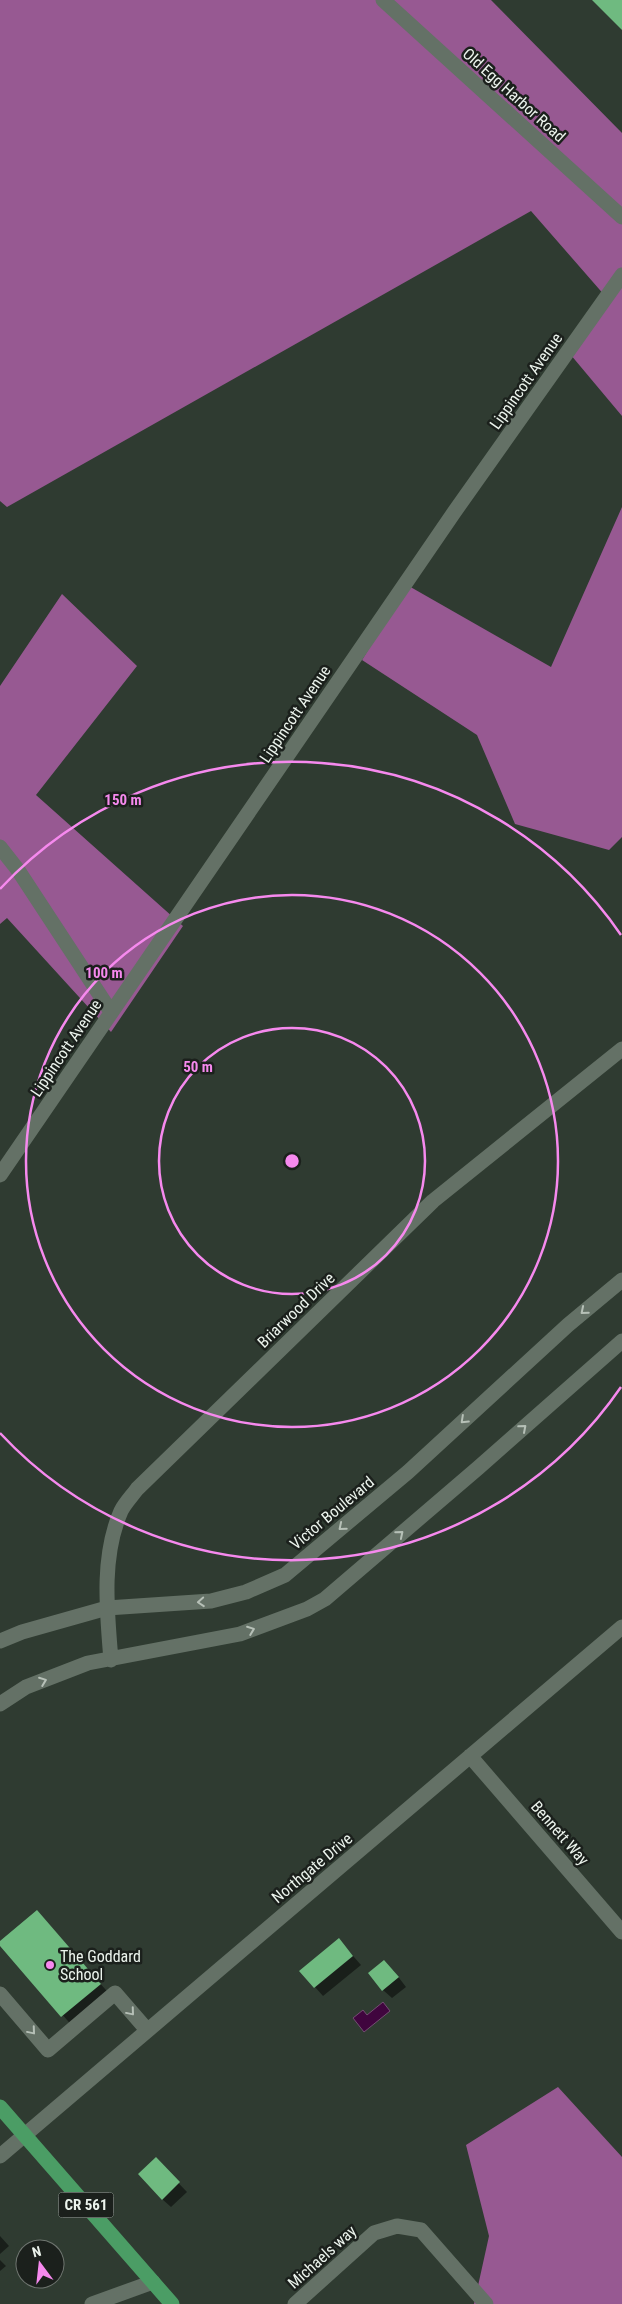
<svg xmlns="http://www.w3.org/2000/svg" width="622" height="2304" font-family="'Roboto Condensed',sans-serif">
	<rect width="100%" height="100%" fill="#2f3b31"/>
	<!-- forest -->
	<path fill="#975992" d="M0 0H491L622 133V416L565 348 606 297 531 211 7 507 0 501Z
		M622 507V837L609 850 515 824 477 735 362 660 407 585 551 667Z
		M62 594 137 666 36 795 183 926 111 1032 7 918 0 924V686Z
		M558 2087 622 2157V2304H474L489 2236 466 2145Z"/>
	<!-- water -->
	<path fill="#40053e" stroke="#744d72" d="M383 2002 390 2011 364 2032 353 2018 363 2010 367 2015Z"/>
	<!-- shadow -->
	<path fill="#0007" d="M37 1911 112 1997 75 2029 0 1944Z
		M347 1949 361 1965 323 1996 315 1987Z
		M393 1970 406 1987 392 1998 383 1990Z
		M164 2168 187 2192 171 2207 162 2199Z
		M0 2236 9 2246 0 2254Z
		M0 2260 6 2266 0 2271Z"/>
	<!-- building -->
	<path fill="#6fba80" d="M592 0H622V30Z
		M37 1910 101 1984 61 2017 0 1946V1941Z
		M339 1938 353 1956 314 1988 299 1971Z
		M384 1960 399 1977 382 1991 368 1973Z
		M156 2157 180 2182 162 2200 138 2174Z"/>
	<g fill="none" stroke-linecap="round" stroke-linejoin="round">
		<!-- minor -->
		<path stroke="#647166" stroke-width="15" d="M383 0 622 217
			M0 847 18 870 111 1012
			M0 1175 455 511 622 275
			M0 1641 22 1632 107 1608 211 1601 246 1592 285 1575 408 1472 568 1325 622 1280
			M111 1660C107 1611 101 1557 121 1511 125 1503 132 1496 137 1489L433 1201 622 1049
			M0 1704 26 1687 88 1663 240 1634 307 1609 325 1599 478 1468 622 1341
			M470 1756 622 1932
			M0 1994 48 2050 115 1993 147 2030
			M0 2156 622 1627
			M92 2304 153 2282
			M295 2304 374 2233 397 2226 421 2230 486 2304"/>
		<!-- major -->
		<path stroke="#4b9d65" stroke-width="15" d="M0 2107 172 2304"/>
	</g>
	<!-- one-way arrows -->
	<defs><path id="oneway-chevron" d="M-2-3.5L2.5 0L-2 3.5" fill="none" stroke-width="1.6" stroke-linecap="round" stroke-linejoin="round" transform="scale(1.25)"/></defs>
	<g stroke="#b6c0b7">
		<use href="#oneway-chevron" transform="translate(584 1311) rotate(140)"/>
		<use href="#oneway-chevron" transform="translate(464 1420) rotate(137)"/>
		<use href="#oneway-chevron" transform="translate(523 1428) rotate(-41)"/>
		<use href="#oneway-chevron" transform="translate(342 1527) rotate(140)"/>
		<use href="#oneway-chevron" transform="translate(400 1534) rotate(-40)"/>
		<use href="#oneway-chevron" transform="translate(201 1602) rotate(176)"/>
		<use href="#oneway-chevron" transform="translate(251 1630) rotate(-21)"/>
		<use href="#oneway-chevron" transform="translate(43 1681) rotate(-21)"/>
		<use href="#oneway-chevron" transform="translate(131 2012) rotate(50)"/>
		<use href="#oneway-chevron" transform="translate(32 2031) rotate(50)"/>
	</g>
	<!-- distance rings -->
	<g fill="none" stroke="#f689ee" stroke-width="2.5">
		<circle cx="292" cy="1161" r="133"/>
		<circle cx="292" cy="1161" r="266"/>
		<path d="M621 1387A399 399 0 0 1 0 1433M0 889A399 399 0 0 1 621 935"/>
	</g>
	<!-- markers -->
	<circle fill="#f689ee" stroke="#1b201c" stroke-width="2" cx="50" cy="1965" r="5"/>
	<g text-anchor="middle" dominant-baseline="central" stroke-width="5" stroke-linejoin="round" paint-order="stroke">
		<!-- shield labels -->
		<rect fill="#1b201c" stroke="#adb4ae" stroke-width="1" x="58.5" y="2192.5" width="55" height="25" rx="4"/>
		<g font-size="15" font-weight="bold" fill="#ecf4ed">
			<text x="86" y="2205">CR 561</text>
		</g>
		<!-- street labels -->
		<g font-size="16" fill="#ecf4ed" stroke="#1b201c">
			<text transform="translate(514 95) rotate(42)">Old Egg Harbor Road</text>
			<text transform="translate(526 381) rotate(-55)">Lippincott Avenue</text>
			<text transform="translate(295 714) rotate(-56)">Lippincott Avenue</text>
			<text transform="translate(66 1048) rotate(-56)">Lippincott Avenue</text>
			<text transform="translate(296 1310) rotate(-44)">Briarwood Drive</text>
			<text transform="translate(332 1513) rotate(-40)">Victor Boulevard</text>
			<text transform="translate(560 1833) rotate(49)">Bennett Way</text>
			<text transform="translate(312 1868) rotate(-40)">Northgate Drive</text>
			<text transform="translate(322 2257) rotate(-42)">Michaels way</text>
		</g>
		<!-- poi labels -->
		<g font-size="16" fill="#ecf4ed" stroke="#1b201c" text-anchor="start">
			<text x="60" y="1956">The Goddard<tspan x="60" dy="18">School</tspan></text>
		</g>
	</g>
	<circle cx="292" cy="1161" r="8" fill="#f689ee" stroke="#1b201c" stroke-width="2.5"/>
	<g font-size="15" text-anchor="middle" font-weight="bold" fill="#f689ee" stroke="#1b201c" stroke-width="5" stroke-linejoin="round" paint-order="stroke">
		<text x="123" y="805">150 m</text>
		<text x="104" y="978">100 m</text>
		<text x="198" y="1072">50 m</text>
	</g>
	<!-- north arrow -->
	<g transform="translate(40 2264) rotate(345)"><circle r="24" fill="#1b201c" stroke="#6f7570"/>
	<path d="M0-4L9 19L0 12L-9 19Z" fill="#f689ee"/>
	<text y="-8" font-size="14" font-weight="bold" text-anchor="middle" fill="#ecf4ed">N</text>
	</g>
</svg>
